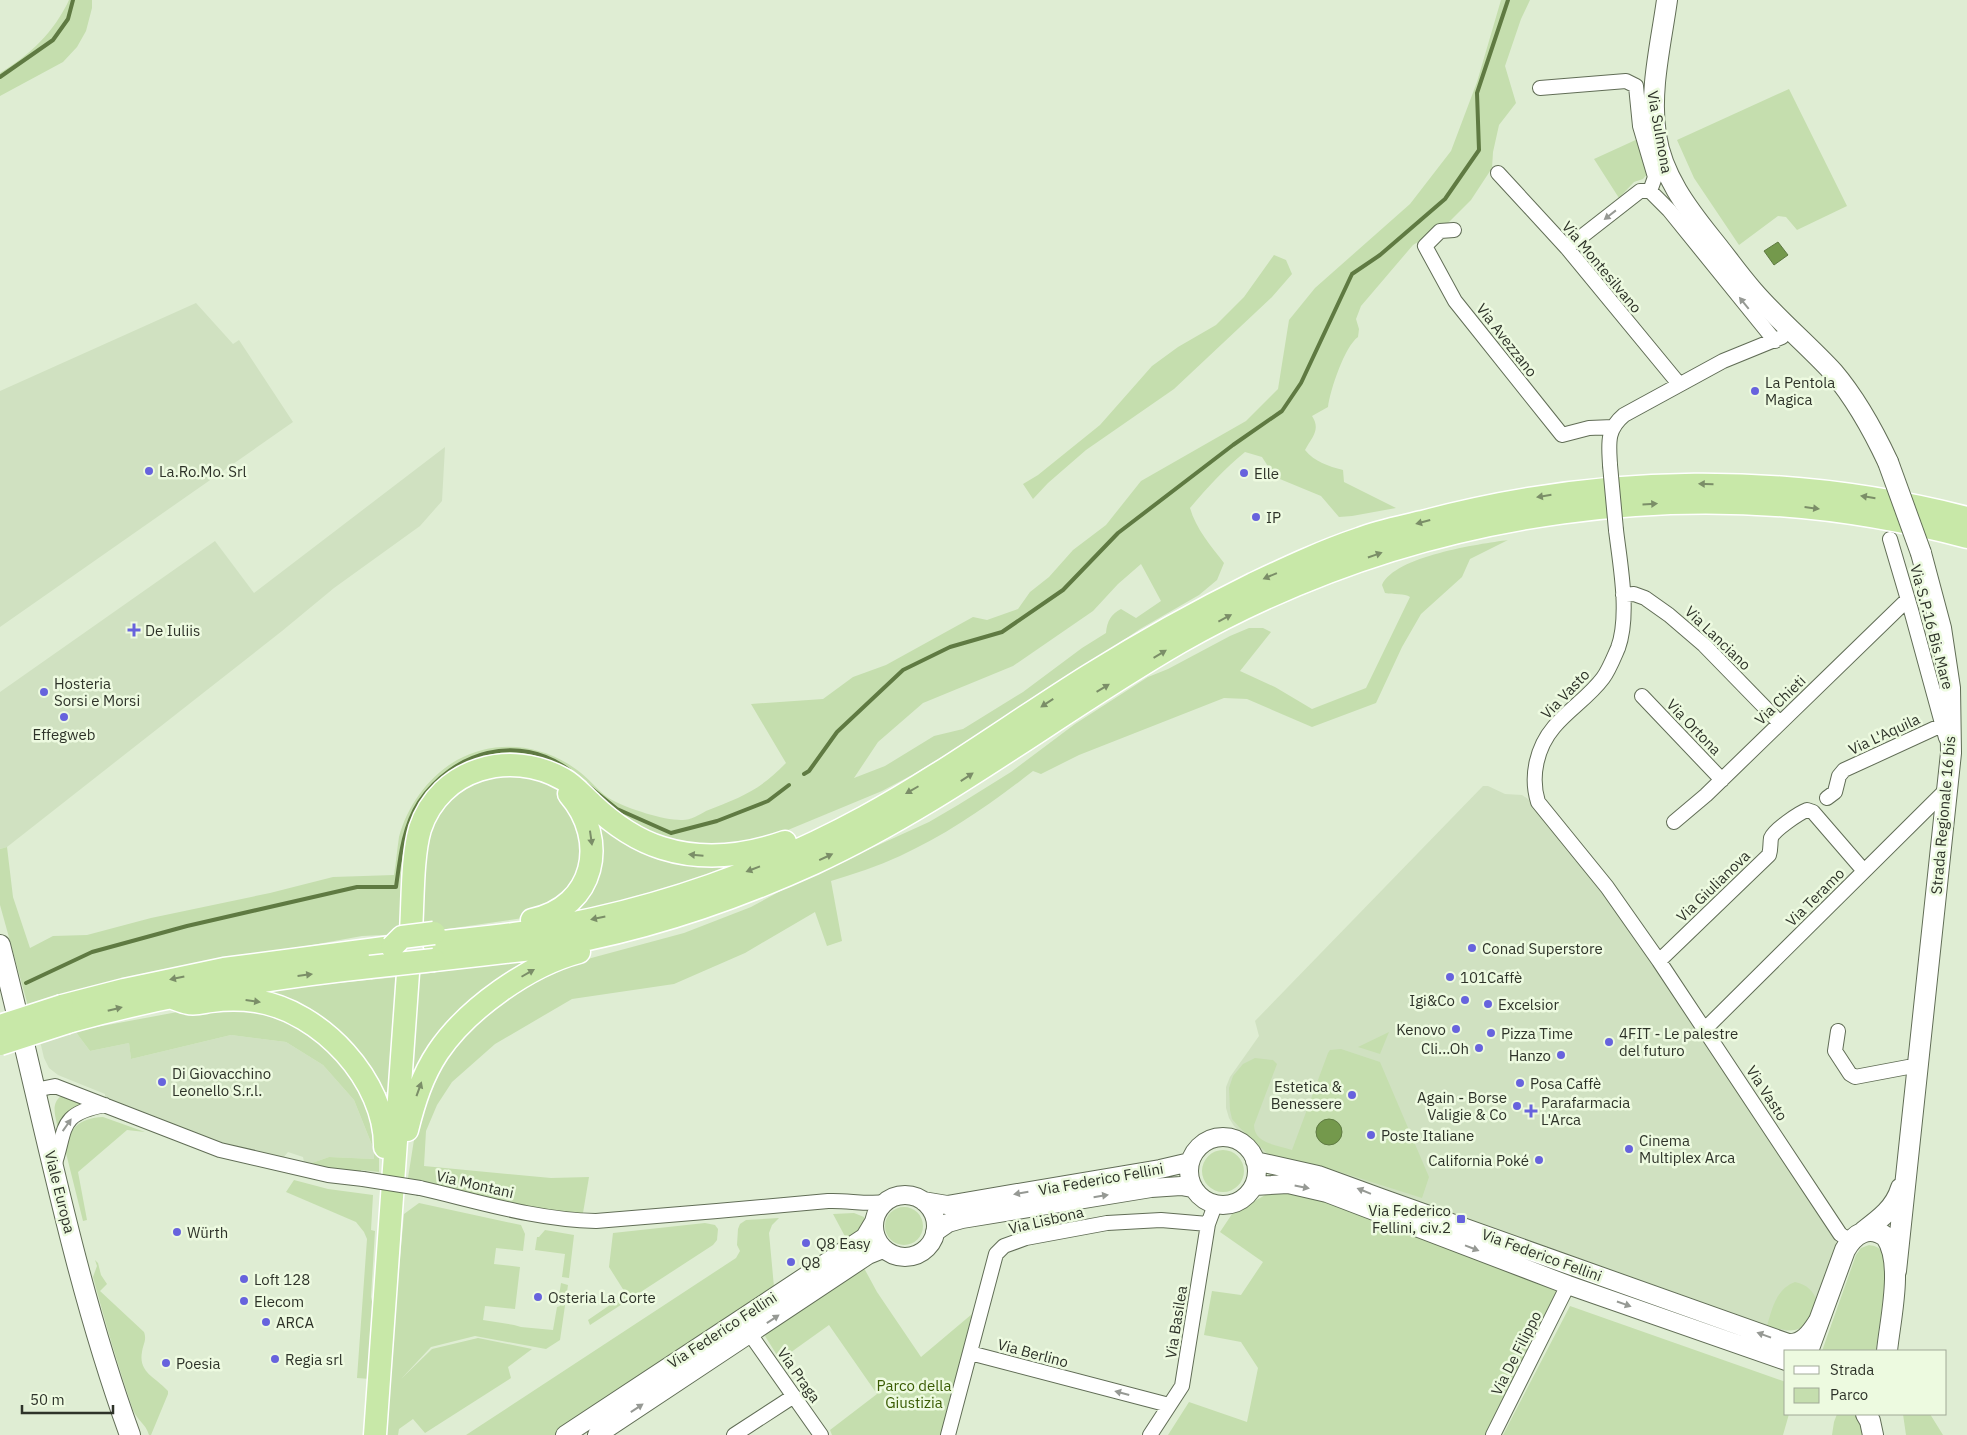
<svg xmlns="http://www.w3.org/2000/svg" width="1967" height="1435" font-family="'IBM Plex Sans',sans-serif">
	<rect width="100%" height="100%" fill="#dfedd3"/>
	<!-- built -->
	<path fill="#d0e1c1" d="M196 303 233 344 239 340 293 422 0 627V391Z
		M445 447 442 501 420 526 334 588 282 631 7 847 0 849V692L215 541 254 593Z
		M1483 786H1488L1505 794 1522 795 1528 799 1598 881 1834 1236 1837 1243 1835 1251 1814 1312 1799 1329 1787 1331 1767 1326 1536 1245 1263 1156 1234 1126 1229 1118 1226 1108V1087L1230 1077 1259 1036 1255 1021Z
		M75 1031 90 1051 129 1043 131 1059 231 1035 286 1042 323 1065 354 1100 374 1150V1159L329 1157 309 1164 304 1162 303 1157 288 1152 283 1158 207 1139 105 1099V1094L58 1075 49 1068 44 1058 40 1041Z"/>
	<!-- green -->
	<path fill="#c5deae" fill-rule="evenodd" d="M69 0H92V8L86 31 77 47 63 62 0 96V73C30 55 54 32 69 0Z
		M1501 0H1530L1521 19 1505 66 1516 103 1499 125 1493 152 1492 168 1471 200 1447 224 1413 245 1361 306 1356 319 1359 329 1358 337C1345 346 1330 390 1328 407L1312 416C1321 430 1312 437 1305 450 1315 462 1328 466 1343 470L1344 482 1396 508 1352 516 1339 517 1321 496 1275 477 1262 457 1245 452C1225 468 1207 488 1190 508 1196 529 1211 546 1224 563L1217 580 1199 595 1140 629 1118 644 1094 663 1002 721 912 775 882 791 771 837 724 847 659 841 556 770 442 783 403 934 362 936 124 979 28 1006 0 905V849L7 847 13 897 30 948 53 936 87 935 151 918 270 893 333 877 394 875C396 863 397 850 399 837 407 806 429 776 457 760 497 738 545 744 581 773 591 781 601 794 612 800 629 809 663 820 681 820 689 821 699 815 706 811 741 797 759 791 786 763L751 704 823 699 853 677 886 665 973 617 987 620 1018 609 1030 592 1049 577 1073 550 1106 525 1141 481 1246 421 1278 389 1289 320 1315 288 1410 204 1451 151 1477 82ZM1141 564 1161 601 1136 618 1121 609C1111 614 1107 621 1106 633L1082 648 1023 692 963 729 934 736 885 766 854 778 878 742 923 703 1013 666 1093 611 1118 584Z
		M1789 89 1847 206 1797 230 1786 217 1778 216 1739 245 1694 178 1677 140Z
		M1640 138 1649 172 1643 179 1634 182 1619 198 1594 159Z
		M1274 255 1286 260 1292 274 1272 297 1174 389 1086 450 1048 483 1033 499 1023 484 1038 475 1100 425 1152 366 1178 347 1216 325 1244 297Z
		M1508 540 1470 559 1462 577 1421 614 1402 647 1376 703 1312 727 1247 699 1224 698 1079 755 1041 774 1033 771C991 804 948 834 900 856 878 866 854 874 831 881L842 941 827 946 815 912 745 953 674 984 572 999 495 1044 452 1082 437 1105 426 1131 424 1166 551 1178 589 1177 583 1213 602 1215 580 1217 497 1201 408 1178 419 1108 456 1041 517 990 569 964 684 933 751 907 797 882 929 822 958 805 1011 772 1075 724 1148 677 1168 669 1230 636 1249 628H1263L1271 632 1240 671 1275 687 1312 709 1366 688 1410 597C1405 593 1393 595 1385 593L1382 585C1395 556 1479 544 1508 540Z
		M484 776C508 776 545 773 563 793 571 802 581 827 587 839L575 889 523 918 426 932 423 929 426 849 434 820 458 791Z
		M600 823 716 865 731 866 667 891 565 914Z
		M538 957 411 1088 417 975Z
		M398 977 390 1094 387 1092H383L371 1075 247 992Z
		M210 1006 275 1015 327 1045 368 1101 379 1145V1172L361 1170V1173L327 1169 309 1164 329 1157 374 1159V1150L354 1100 323 1065 286 1042 231 1035 131 1059 129 1043 90 1051 75 1031Z
		M1389 1032 1380 1054 1358 1047Z
		M1341 1049 1380 1062 1429 1177 1422 1198 1318 1165 1272 1158 1239 1127 1232 1119 1230 1110 1229 1088 1233 1076 1243 1064 1255 1058 1273 1060 1277 1064 1254 1125C1254 1144 1278 1145 1292 1150L1328 1053 1330 1050Z
		M61 1096 87 1104 58 1129C56 1118 50 1104 61 1096Z
		M103 1117 145 1132 127 1130 78 1172 87 1220 83 1221 66 1153C67 1129 79 1118 103 1117Z
		M1202 1171a21 21 0 1 1 42 0a21 21 0 1 1-42 0Z
		M294 1180 328 1189 373 1195 371 1230 375 1231 371 1297 375 1316 370 1379 357 1378 367 1239 364 1232 356 1222 286 1192Z
		M1267 1194H1289L1322 1199 1560 1292 1487 1435H1168L1189 1402 1247 1422 1258 1368 1241 1342 1204 1335 1212 1291 1241 1295 1263 1262 1220 1232 1232 1214Z
		M419 1203 521 1225 525 1234 523 1251 496 1248 494 1264 520 1267 515 1309 485 1306 483 1320 514 1325 521 1327 553 1330 557 1307 560 1306 561 1299 559 1296 561 1283 568 1285 560 1340 546 1349 475 1336 431 1347 401 1379 432 1349 478 1338 532 1349 508 1367 511 1378 425 1433 413 1419 399 1429 398 1435H384L404 1214Z
		M885 1226a19 19 0 1 1 38 0a19 19 0 1 1-38 0Z
		M854 1213 864 1217 865 1226 848 1242 833 1214Z
		M779 1218 772 1225 769 1233 774 1287 555 1435H466L736 1258 740 1251 737 1245 738 1229 740 1224 746 1220Z
		M705 1223 715 1225 718 1229 717 1240 713 1245 590 1325 588 1320 626 1294 609 1267 613 1233Z
		M545 1230 574 1235 569 1278 562 1277 565 1254 535 1250 537 1237H539Z
		M1869 1245C1875 1246 1879 1247 1882 1252 1890 1265 1878 1334 1876 1351H1822L1856 1255 1861 1248Z
		M95 1260 98 1263 101 1275 107 1284 100 1291 144 1332C147 1340 143 1344 142 1352 138 1373 157 1378 168 1391V1394L151 1435H149C146 1424 137 1420 133 1410 118 1366 105 1322 93 1277L97 1266Z
		M864 1268 877 1292 921 1357 972 1314 941 1435H832L830 1430 877 1394 829 1325 780 1360 765 1336 769 1330Z
		M1795 1282C1808 1285 1812 1290 1818 1302 1806 1331 1798 1335 1767 1326 1772 1309 1776 1289 1795 1282Z
		M1570 1306 1786 1382V1414H1789L1783 1435H1503Z
		M1837 1414H1857L1866 1435H1832L1834 1422Z
		M1903 1414H1930L1943 1435H1906Z"/>
	<!-- water -->
	<path fill="#74994c" stroke="#5f7a42" d="M1778 242 1788 255 1774 265 1764 251Z
		M1316 1132a13 13 0 1 1 26 0a13 13 0 1 1-26 0Z"/>
	<g fill="none" stroke-linecap="round" stroke-linejoin="round">
		<!-- stream -->
		<path stroke="#5f7a42" stroke-width="4" d="M0 77 53 40 68 19 73 0
			M804 774 809 771 837 732 903 670 950 647 1002 632 1063 590 1118 533 1233 445 1282 411 1301 383 1352 274 1380 255 1445 199 1479 150 1477 93 1508 0
			M586 784 617 809 671 833 717 821 768 801 789 785
			M26 983 92 952 187 926 357 887H396C400 858 403 827 419 802 453 752 518 732 569 770"/>
		<defs>
			<path id="minor" d="M1540 88 1626 81 1636 86 1640 126 1655 177 1650 191
				M1498 173 1567 248 1679 384
				M1454 230 1440 231 1425 246 1455 301 1562 435 1589 428 1613 427
				M1567 248 1640 191H1650L1669 210 1775 341
				M1610 465C1609 444 1606 430 1624 415L1723 361 1782 337
				M1616 530C1620 564 1630 615 1618 648 1614 657 1609 670 1603 678 1589 697 1569 709 1554 727 1537 747 1530 776 1538 802L1607 887 1659 961 1840 1234 1850 1241
				M1890 539 1911 610 1946 738
				M1623 595 1634 594 1645 598 1669 615 1704 645 1780 723
				M1642 696 1722 780
				M1827 798 1835 792 1839 776 1844 770 1942 725
				M1674 822 1706 795 1908 599
				M1659 961 1769 855C1771 849 1770 844 1771 838 1774 830 1799 813 1807 810L1813 812 1864 871
				M1705 1029 1948 788
				M1838 1031 1835 1051 1850 1074 1855 1077 1908 1067 1917 1068
				M35 1090 55 1086 220 1150 328 1175 363 1179
				M54 1166C67 1129 57 1114 105 1105
				M420 1188C477 1201 536 1220 596 1221 673 1215 751 1208 828 1201 847 1200 867 1205 886 1202
				M750 1334 821 1435
				M970 1353 1169 1405
				M734 1435 794 1396
				M948 1435 996 1254 1004 1246 1026 1238 1107 1223 1161 1220 1208 1224
				M1150 1435 1182 1386 1208 1224 1215 1205
				M1493 1435 1568 1285"/>
			<path id="tertiary" d="M1189 1171a34 34 0 1 1 68 0a34 34 0 1 1-68 0Z
				M1255 1161 1318 1175 1381 1198 1788 1343C1802 1344 1810 1333 1817 1322
				M1254 1186 1288 1184 1327 1193 1568 1285 1786 1361
				M874 1226a31 31 0 1 1 62 0a31 31 0 1 1-62 0Z
				M923 1201 947 1205 1160 1169 1190 1162
				M935 1232 948 1223 962 1219 1151 1188 1181 1186 1192 1188
				M565 1435 865 1237 874 1222
				M597 1435 868 1255 883 1249"/>
			<path id="secondary" d="M1667 0C1661 44 1649 91 1656 135 1662 175 1687 208 1711 238 1725 255 1738 274 1753 291 1778 320 1807 344 1833 372 1856 399 1873 430 1888 462
				M0 945C42 1109 72 1276 130 1435
				M1864 1231C1880 1219 1895 1208 1901 1188
				M1896 1271 1951 753 1950 688 1941 628 1921 553
				M1808 1351 1845 1250C1854 1234 1869 1224 1886 1237 1904 1263 1890 1320 1887 1351
				M1866 1414 1870 1421 1873 1435"/>
			<path id="trunk" d="M532 920C595 907 609 840 569 794
				M411 931C413 901 412 856 420 829 440 768 510 749 563 779 574 785 583 796 592 804 612 823 636 840 662 848 703 861 745 856 785 842
				M434 943C467 939 500 937 532 931 648 912 762 873 865 817 942 775 1013 723 1088 676 1141 643 1196 612 1253 584 1287 568 1323 551 1359 539 1379 531 1401 527 1422 522 1600 474 1788 472 1967 518
				M434 960C467 956 499 953 532 949 629 935 726 903 814 863 944 803 1057 713 1180 642 1417 507 1703 466 1967 537
				M170 997C176 999 182 1002 188 1003 195 1005 204 1002 211 1001 226 999 241 999 256 1001 321 1011 386 1081 385 1147
				M62 1006 124 990 224 969 392 947
				M68 1022C167 994 268 978 370 967
				M407 1130C414 1102 422 1076 438 1052 467 1009 529 965 579 952
				M375 1435 408 973"/>
		</defs>
		<!-- minor casing -->
		<use href="#minor" stroke="#616d56" stroke-width="16"/>
		<!-- tertiary casing -->
		<use href="#tertiary" stroke="#616d56" stroke-width="20"/>
		<!-- secondary casing -->
		<use href="#secondary" stroke="#616d56" stroke-width="22"/>
		<!-- trunk casing -->
		<use href="#trunk" stroke="#fff" stroke-width="25"/>
		<!-- minor -->
		<use href="#minor" stroke="#fff" stroke-width="14"/>
		<!-- tertiary -->
		<use href="#tertiary" stroke="#fff" stroke-width="18"/>
		<!-- secondary -->
		<use href="#secondary" stroke="#fff" stroke-width="20"/>
		<!-- trunk -->
		<use href="#trunk" stroke="#c8e8a8" stroke-width="22"/>
		<defs>
			<path id="minor-bridge" d="M1610 465 1616 530
				M363 1179 420 1188"/>
			<path id="secondary-bridge" d="M1888 462 1921 553"/>
			<path id="trunk-bridge" d="M392 947 402 937 434 933
				M370 967 434 960
				M0 1026 62 1006
				M0 1044 68 1022"/>
		</defs>
		<!-- minor-bridge casing -->
		<use href="#minor-bridge" stroke="#616d56" stroke-width="16" stroke-linecap="butt"/>
		<!-- secondary-bridge casing -->
		<use href="#secondary-bridge" stroke="#616d56" stroke-width="22" stroke-linecap="butt"/>
		<!-- trunk-bridge casing -->
		<use href="#trunk-bridge" stroke="#fff" stroke-width="25" stroke-linecap="butt"/>
		<!-- minor-bridge -->
		<use href="#minor-bridge" stroke="#fff" stroke-width="14"/>
		<!-- secondary-bridge -->
		<use href="#secondary-bridge" stroke="#fff" stroke-width="20"/>
		<!-- trunk-bridge -->
		<use href="#trunk-bridge" stroke="#c8e8a8" stroke-width="22"/>
	</g>
	<!-- one-way arrows -->
	<defs><path id="oneway-solid" d="M-6-.8H1V-3.2L6.5 0L1 3.2V.8H-6Z" transform="scale(1.25)"/></defs>
	<g fill="#969994">
		<use href="#oneway-solid" transform="translate(1610 215) rotate(142)"/>
		<use href="#oneway-solid" transform="translate(1744 303) rotate(-129)"/>
		<use href="#oneway-solid" transform="translate(67 1125) rotate(-55)"/>
		<use href="#oneway-solid" transform="translate(1302 1187) rotate(11)"/>
		<use href="#oneway-solid" transform="translate(1364 1191) rotate(-158)"/>
		<use href="#oneway-solid" transform="translate(1021 1193) rotate(170)"/>
		<use href="#oneway-solid" transform="translate(1101 1196) rotate(-9)"/>
		<use href="#oneway-solid" transform="translate(1472 1248) rotate(21)"/>
		<use href="#oneway-solid" transform="translate(1624 1304) rotate(19)"/>
		<use href="#oneway-solid" transform="translate(773 1319) rotate(-34)"/>
		<use href="#oneway-solid" transform="translate(1764 1335) rotate(-160)"/>
		<use href="#oneway-solid" transform="translate(1122 1393) rotate(-165)"/>
		<use href="#oneway-solid" transform="translate(637 1408) rotate(-34)"/>
	</g>
	<g fill="#7b8e68">
		<use href="#oneway-solid" transform="translate(1706 484) rotate(-179)"/>
		<use href="#oneway-solid" transform="translate(1544 496) rotate(171)"/>
		<use href="#oneway-solid" transform="translate(1868 497) rotate(-171)"/>
		<use href="#oneway-solid" transform="translate(1650 504) rotate(-3)"/>
		<use href="#oneway-solid" transform="translate(1812 508) rotate(7)"/>
		<use href="#oneway-solid" transform="translate(1423 522) rotate(165)"/>
		<use href="#oneway-solid" transform="translate(1375 555) rotate(-19)"/>
		<use href="#oneway-solid" transform="translate(1270 576) rotate(157)"/>
		<use href="#oneway-solid" transform="translate(1225 618) rotate(-28)"/>
		<use href="#oneway-solid" transform="translate(1160 654) rotate(-31)"/>
		<use href="#oneway-solid" transform="translate(1103 688) rotate(-31)"/>
		<use href="#oneway-solid" transform="translate(1047 703) rotate(147)"/>
		<use href="#oneway-solid" transform="translate(967 777) rotate(-33)"/>
		<use href="#oneway-solid" transform="translate(912 790) rotate(150)"/>
		<use href="#oneway-solid" transform="translate(591 838) rotate(82)"/>
		<use href="#oneway-solid" transform="translate(696 855) rotate(-175)"/>
		<use href="#oneway-solid" transform="translate(826 857) rotate(-25)"/>
		<use href="#oneway-solid" transform="translate(753 869) rotate(159)"/>
		<use href="#oneway-solid" transform="translate(598 918) rotate(168)"/>
		<use href="#oneway-solid" transform="translate(528 973) rotate(-30)"/>
		<use href="#oneway-solid" transform="translate(305 975) rotate(-7)"/>
		<use href="#oneway-solid" transform="translate(177 978) rotate(168)"/>
		<use href="#oneway-solid" transform="translate(253 1001) rotate(8)"/>
		<use href="#oneway-solid" transform="translate(115 1009) rotate(-14)"/>
		<use href="#oneway-solid" transform="translate(419 1089) rotate(-70)"/>
	</g>
	<!-- markers -->
	<g fill="#6763dd" stroke="#edfae0" stroke-width="2">
		<circle cx="1755" cy="391" r="5"/>
		<circle cx="149" cy="471" r="5"/>
		<circle cx="1244" cy="473" r="5"/>
		<circle cx="1256" cy="517" r="5"/>
		<path d="M131.5 622.5h5v5h5v5h-5v5h-5v-5h-5v-5h5z"/>
		<circle cx="44" cy="692" r="5"/>
		<circle cx="64" cy="717" r="5"/>
		<circle cx="1472" cy="948" r="5"/>
		<circle cx="1450" cy="977" r="5"/>
		<circle cx="1465" cy="1000" r="5"/>
		<circle cx="1488" cy="1004" r="5"/>
		<circle cx="1456" cy="1029" r="5"/>
		<circle cx="1491" cy="1033" r="5"/>
		<circle cx="1609" cy="1042" r="5"/>
		<circle cx="1479" cy="1048" r="5"/>
		<circle cx="1561" cy="1055" r="5"/>
		<circle cx="162" cy="1082" r="5"/>
		<circle cx="1520" cy="1083" r="5"/>
		<circle cx="1352" cy="1095" r="5"/>
		<circle cx="1517" cy="1106" r="5"/>
		<path d="M1528.5 1103.5h5v5h5v5h-5v5h-5v-5h-5v-5h5z"/>
		<circle cx="1371" cy="1135" r="5"/>
		<circle cx="1629" cy="1149" r="5"/>
		<circle cx="1539" cy="1160" r="5"/>
		<rect x="1456" y="1214" width="10" height="10" rx="2.5"/>
		<circle cx="177" cy="1232" r="5"/>
		<circle cx="806" cy="1243" r="5"/>
		<circle cx="791" cy="1262" r="5"/>
		<circle cx="244" cy="1279" r="5"/>
		<circle cx="538" cy="1297" r="5"/>
		<circle cx="244" cy="1301" r="5"/>
		<circle cx="266" cy="1322" r="5"/>
		<circle cx="275" cy="1359" r="5"/>
		<circle cx="166" cy="1363" r="5"/>
	</g>
	<g text-anchor="middle" dominant-baseline="central" stroke-width="5" stroke-linejoin="round" paint-order="stroke">
		<!-- street labels -->
		<g font-size="15" fill="#2e3329" stroke="#edfae0">
			<text transform="translate(1660 132) rotate(80)">Via Sulmona</text>
			<text transform="translate(1602 267) rotate(50)">Via Montesilvano</text>
			<text transform="translate(1507 340) rotate(52)">Via Avezzano</text>
			<text transform="translate(1932 627) rotate(75)">Via S.P.16 Bis Mare</text>
			<text transform="translate(1718 638) rotate(44)">Via Lanciano</text>
			<text transform="translate(1565 694) rotate(-46)">Via Vasto</text>
			<text transform="translate(1780 700) rotate(-44)">Via Chieti</text>
			<text transform="translate(1694 727) rotate(46)">Via Ortona</text>
			<text transform="translate(1884 734) rotate(-25)">Via L'Aquila</text>
			<text transform="translate(1943 815) rotate(-85)">Strada Regionale 16 bis</text>
			<text transform="translate(1713 886) rotate(-44)">Via Giulianova</text>
			<text transform="translate(1815 897) rotate(-45)">Via Teramo</text>
			<text transform="translate(1767 1093) rotate(57)">Via Vasto</text>
			<text transform="translate(1101 1179) rotate(-10)">Via Federico Fellini</text>
			<text transform="translate(475 1184) rotate(13)">Via Montani</text>
			<text transform="translate(60 1192) rotate(76)">Viale Europa</text>
			<text transform="translate(1046 1220) rotate(-13)">Via Lisbona</text>
			<text transform="translate(1542 1255) rotate(20)">Via Federico Fellini</text>
			<text transform="translate(1176 1322) rotate(-81)">Via Basilea</text>
			<text transform="translate(722 1330) rotate(-33)">Via Federico Fellini</text>
			<text transform="translate(1033 1353) rotate(15)">Via Berlino</text>
			<text transform="translate(1516 1353) rotate(-63)">Via De Filippo</text>
			<text transform="translate(799 1375) rotate(55)">Via Praga</text>
		</g>
		<!-- poi labels -->
		<g font-size="15" fill="#2e3329" stroke="#edfae0" text-anchor="start">
			<text x="1765" y="382">La Pentola<tspan x="1765" dy="17">Magica</tspan></text>
			<text x="159" y="471">La.Ro.Mo. Srl</text>
			<text x="1254" y="473">Elle</text>
			<text x="1266" y="517">IP</text>
			<text x="145" y="630">De Iuliis</text>
			<text x="54" y="683">Hosteria<tspan x="54" dy="17">Sorsi e Morsi</tspan></text>
			<text x="64" y="734" text-anchor="middle">Effegweb</text>
			<text x="1482" y="948">Conad Superstore</text>
			<text x="1460" y="977">101Caffè</text>
			<text x="1455" y="1000" text-anchor="end">Igi&amp;Co</text>
			<text x="1498" y="1004">Excelsior</text>
			<text x="1446" y="1029" text-anchor="end">Kenovo</text>
			<text x="1501" y="1033">Pizza Time</text>
			<text x="1619" y="1033">4FIT - Le palestre<tspan x="1619" dy="17">del futuro</tspan></text>
			<text x="1469" y="1048" text-anchor="end">Cli...Oh</text>
			<text x="1551" y="1055" text-anchor="end">Hanzo</text>
			<text x="172" y="1073">Di Giovacchino<tspan x="172" dy="17">Leonello S.r.l.</tspan></text>
			<text x="1530" y="1083">Posa Caffè</text>
			<text x="1342" y="1086" text-anchor="end">Estetica &amp;<tspan x="1342" dy="17">Benessere</tspan></text>
			<text x="1507" y="1097" text-anchor="end">Again - Borse<tspan x="1507" dy="17">Valigie &amp; Co</tspan></text>
			<text x="1541" y="1102">Parafarmacia<tspan x="1541" dy="17">L'Arca</tspan></text>
			<text x="1381" y="1135">Poste Italiane</text>
			<text x="1639" y="1140">Cinema<tspan x="1639" dy="17">Multiplex Arca</tspan></text>
			<text x="1529" y="1160" text-anchor="end">California Poké</text>
			<text x="1451" y="1210" text-anchor="end">Via Federico<tspan x="1451" dy="17">Fellini, civ.2</tspan></text>
			<text x="187" y="1232">Würth</text>
			<text x="816" y="1243">Q8 Easy</text>
			<text x="801" y="1262">Q8</text>
			<text x="254" y="1279">Loft 128</text>
			<text x="548" y="1297">Osteria La Corte</text>
			<text x="254" y="1301">Elecom</text>
			<text x="276" y="1322">ARCA</text>
			<text x="285" y="1359">Regia srl</text>
			<text x="176" y="1363">Poesia</text>
		</g>
		<!-- park labels -->
		<g font-size="15" fill="#395b02" stroke="#edfae0">
			<text x="914" y="1385">Parco della<tspan x="914" dy="17">Giustizia</tspan></text>
		</g>
	</g>
	<!-- legend -->
	<rect x="1784" y="1350" width="162" height="65" fill="#edfae0" stroke="#a1aa97"/>
	<rect x="1794" y="1366" width="25" height="8" fill="#ffffff" stroke="#a1aa97"/>
	<text x="1830" y="1375" font-size="15" fill="#2e3329">Strada</text>
	<rect x="1794" y="1388" width="25" height="15" fill="#c5deae" stroke="#a1aa97"/>
	<text x="1830" y="1400" font-size="15" fill="#2e3329">Parco</text>
	<!-- scale -->
	<path d="M22 1405v8h91v-8" fill="none" stroke="#2e3329" stroke-width="2.5"/>
	<text x="30" y="1405" font-size="15" fill="#2e3329" stroke="#edfae0" stroke-width="4" paint-order="stroke">50 m</text>
</svg>
